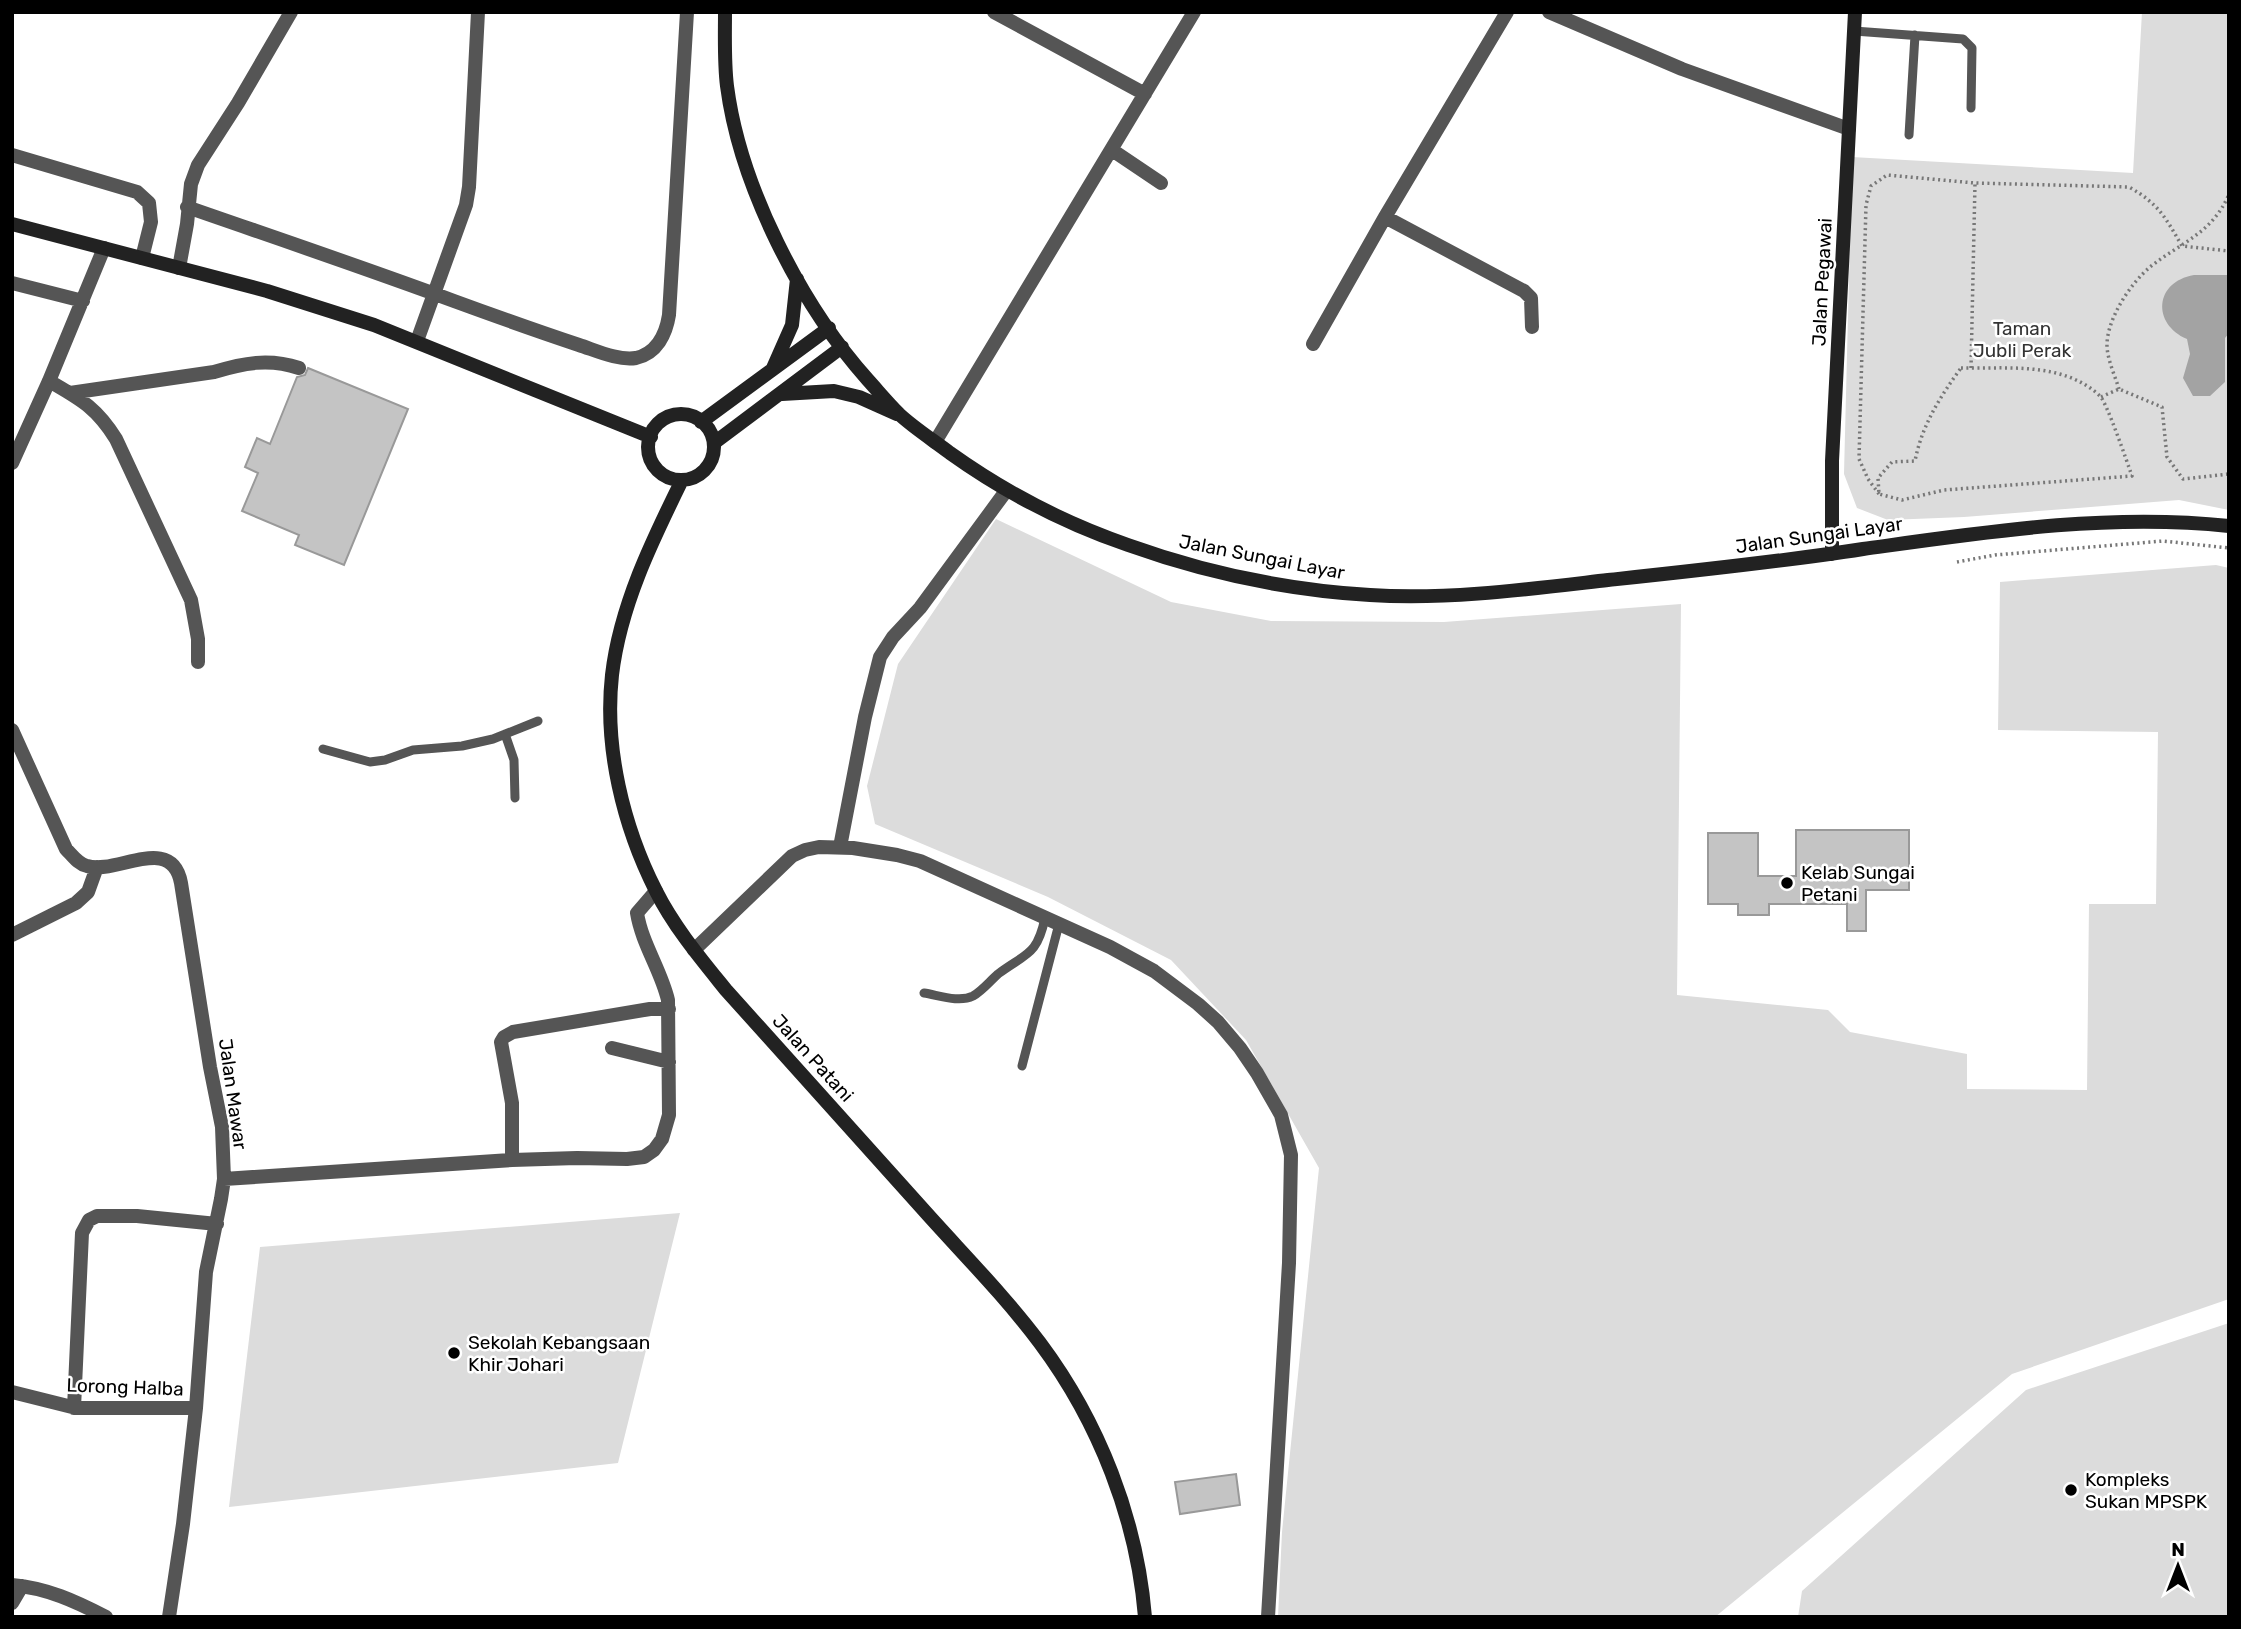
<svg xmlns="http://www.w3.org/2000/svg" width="2241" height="1629" font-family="Rubik,sans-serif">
	<rect width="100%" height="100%" fill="#fff"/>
	<!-- green -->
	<path fill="#dcdcdc" d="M2142 12H2229V510L2179 500 1964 517 1888 520 1857 508 1844 474 1852 157 2133 173Z
		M996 519 1171 602 1271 621 1444 622 1681 604 1677 995 1828 1010 1850 1032 1967 1054V1089L2087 1090 2089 904H2156L2158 732 1998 730 2000 582 2216 565 2229 568V1299L2012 1374 1715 1617H1278L1282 1532 1319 1168 1246 1040 1171 960 1048 897 875 824 867 786 898 664Z
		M680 1213 618 1463 229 1507 260 1247Z
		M2229 1323V1617H1798L1802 1591 2026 1390Z"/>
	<!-- water -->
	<path fill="#a3a3a3" d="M2194 275H2229V333L2225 338V382L2210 396H2193L2183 378 2190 354 2187 339C2152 324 2154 282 2194 275Z"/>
	<!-- building -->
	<path fill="#c4c4c4" stroke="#999" stroke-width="2" d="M308 368 408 409 344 565 295 545 299 535 242 511 258 473 245 467 257 438 270 444 297 377 305 375Z
		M1796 830H1909V890H1866V931H1847V904H1769V915H1738V904H1708V833H1758V876H1796Z
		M1236 1474 1240 1505 1180 1514 1175 1482Z"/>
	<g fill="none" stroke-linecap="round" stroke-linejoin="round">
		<!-- path -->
		<path stroke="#777" stroke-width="3.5" stroke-dasharray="2 3.5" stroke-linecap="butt" d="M1961 368C2006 369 2063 361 2100 396 2107 403 2127 462 2132 476L1944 490 1902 500 1879 494 1878 478 1892 462 1915 461C1922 425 1940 397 1961 368Z
			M1971 368 1975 183
			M2119 389C2115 376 2108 361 2107 347 2106 320 2130 284 2150 267 2180 243 2213 233 2229 194
			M2101 397 2119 389 2162 407 2167 457 2183 479 2229 474
			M1879 494 1868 479 1859 459 1866 205 1871 186 1887 175 1975 183 2129 187C2159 204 2165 217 2182 246L2229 251
			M1957 562 1995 555 2163 541 2229 548"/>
		<!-- lane -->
		<path stroke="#555" stroke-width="9" d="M1854 31 1963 39 1972 48 1971 108
			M1909 135 1915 35
			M505 734 514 760 515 798
			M323 749 370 762 385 760 413 750 462 746 493 739 538 721
			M924 993C938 995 959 1003 973 996 982 991 990 981 998 974 1026 953 1037 956 1045 918
			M1022 1066 1059 924"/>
		<!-- street -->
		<path stroke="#555" stroke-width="14" d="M994 12 1145 94
			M1549 12 1682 69 1849 129
			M1112 150 1161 183
			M12 155 137 192 149 203 151 222 142 258
			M187 207C276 238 365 268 454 301 495 316 537 331 579 345 595 350 618 361 636 358 657 353 666 334 669 315L687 12
			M1385 217 1524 291 1531 298 1532 327
			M179 268 187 224 191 184 198 165 238 103 291 12
			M12 283 83 301
			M417 341 466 205 469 187 478 12
			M1313 344 1385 217 1507 12
			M49 381C80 399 96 407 116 439L191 600 198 639V662
			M70 393 214 372C243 363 269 358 299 368
			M935 442 1194 12
			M12 463 49 381 104 248
			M12 730 66 849C72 855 78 864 87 866 116 875 172 833 181 883L210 1067 222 1127 224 1179 221 1199 206 1272 196 1408 183 1524 169 1617
			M840 847 865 717 880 657 893 637 920 608 1006 491
			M12 935 76 903 88 892 97 867
			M694 950 792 856 805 850 819 847 853 848 897 855 920 861 1110 947 1154 971 1198 1004 1218 1022 1240 1048 1257 1073 1281 1115 1291 1155 1289 1263 1268 1617
			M612 1048 669 1062
			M512 1160V1103L501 1042 504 1037 513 1032 650 1009H669
			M224 1179 512 1160 577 1158 627 1159 644 1157 654 1150 662 1139 669 1115 668 1000C661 970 642 944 637 913L656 891
			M12 1392 76 1408H196
			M74 1408 82 1233 89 1220 97 1216H137L217 1224
			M12 1585C47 1588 75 1601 106 1617
			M12 1603 22 1586"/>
		<!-- secondary -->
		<path stroke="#222" stroke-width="14" d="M725 12C725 36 724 62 727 86 740 186 801 305 868 380 878 391 888 403 899 414 914 428 933 440 950 453 1006 493 1064 523 1128 545 1206 573 1288 590 1370 595 1449 600 1530 589 1608 580 1693 571 1779 562 1863 549 1985 532 2106 513 2229 526
			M12 224 267 291 374 325 651 437
			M773 368 792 325 797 279
			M782 394 834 391 859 397 897 414
			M648 447a33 33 0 1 1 66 0a33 33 0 1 1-66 0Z
			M701 422 829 328
			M714 443 842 347
			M682 480C652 541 620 606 612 675 604 747 623 826 656 891 674 927 701 959 726 990 791 1063 857 1135 921 1207 961 1252 1004 1295 1040 1343 1099 1422 1137 1519 1145 1617
			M1832 554V461L1855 12"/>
	</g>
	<!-- markers -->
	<g fill="#000" stroke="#fff" stroke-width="2.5">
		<circle cx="1787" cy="883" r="7"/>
		<circle cx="454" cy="1353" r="7"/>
		<circle cx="2071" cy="1490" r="7"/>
	</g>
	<g text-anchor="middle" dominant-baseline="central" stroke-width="5" stroke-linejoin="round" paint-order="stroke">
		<!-- street labels -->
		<g font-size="19" fill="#000" stroke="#fff">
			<text transform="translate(1822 282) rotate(-87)">Jalan Pegawai</text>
			<text transform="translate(1819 535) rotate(-8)">Jalan Sungai Layar</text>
			<text transform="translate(1262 557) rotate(11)">Jalan Sungai Layar</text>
			<text transform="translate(813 1058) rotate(48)">Jalan Patani</text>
			<text transform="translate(233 1094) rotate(82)">Jalan Mawar</text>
			<text transform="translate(125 1387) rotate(2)">Lorong Halba</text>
		</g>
		<!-- park labels -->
		<g font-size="19" fill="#333" stroke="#fff">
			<text x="2022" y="328">Taman<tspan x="2022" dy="22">Jubli Perak</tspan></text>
		</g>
		<!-- poi labels -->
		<g font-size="19" fill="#000" stroke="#fff" text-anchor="start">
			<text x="1801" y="872">Kelab Sungai<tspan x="1801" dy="22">Petani</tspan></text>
			<text x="468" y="1342">Sekolah Kebangsaan<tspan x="468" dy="22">Khir Johari</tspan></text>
			<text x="2085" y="1479">Kompleks<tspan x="2085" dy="22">Sukan MPSPK</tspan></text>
		</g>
	</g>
	<!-- border -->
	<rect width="2241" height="1629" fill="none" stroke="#000000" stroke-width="28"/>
	<!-- north arrow -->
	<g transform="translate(2178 1566)" stroke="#ffffff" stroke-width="5" paint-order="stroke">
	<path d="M0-5L12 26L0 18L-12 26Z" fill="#000000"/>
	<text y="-10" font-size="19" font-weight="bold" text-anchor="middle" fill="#000000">N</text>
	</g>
</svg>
